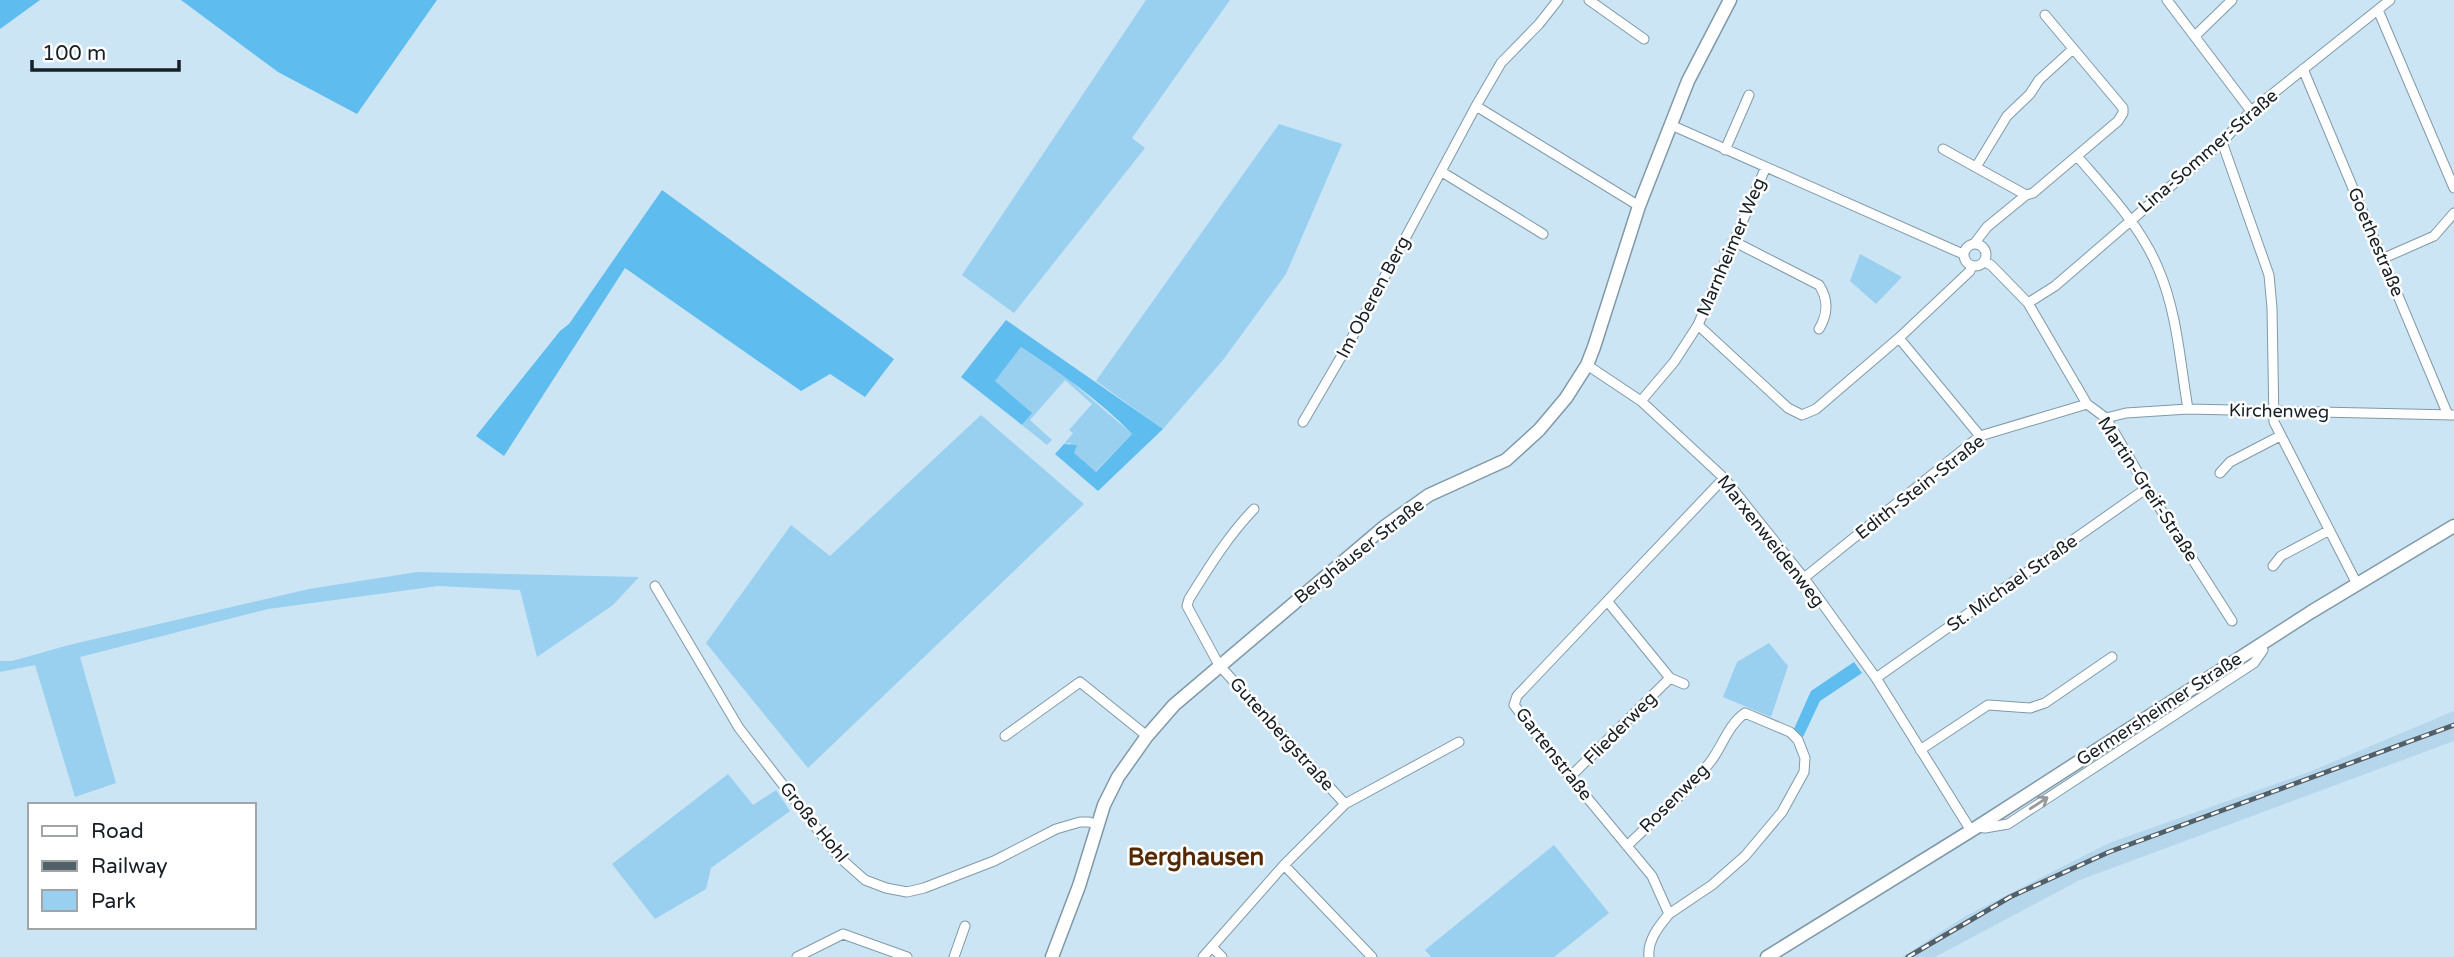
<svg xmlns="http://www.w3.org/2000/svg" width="2454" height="957" font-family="'Varela Round',sans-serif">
	<rect width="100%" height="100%" fill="#cbe5f5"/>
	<!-- built -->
	<path fill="#b6d7eb" d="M2454 711V741L2080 880 1935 957H1902L1964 917 2109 843 2309 772Z"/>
	<!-- green -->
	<path fill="#99cfef" d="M1146 0H1230L1132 138 1145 148 1014 313 962 275Z
		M1279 124 1342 144 1286 274 1223 360 1163 429 1096 381Z
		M1860 254 1902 277 1876 304 1850 281Z
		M1021 347 1068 379 1132 434 1095 472 1074 453 1070 443 1064 444 1073 433 1069 430 1092 404 1065 380 1030 420 1052 440 1047 445 1022 425 1031 413 995 381Z
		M981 415 1084 504 808 768 706 643 791 525 830 556Z
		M417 572 639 577 613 605 537 657 520 590 438 586 268 609 80 657 116 783 75 797 35 665 0 672V661H12L69 645 309 589Z
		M1769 643 1788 666 1771 717 1723 697 1737 662Z
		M728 774 753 805 776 790 790 811 711 868 706 889 655 919 612 864Z
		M1554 845 1609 913 1554 957H1431L1425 950Z"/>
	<!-- forest -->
	<path fill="#5ebcee" d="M0 0H40L0 29Z
		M181 0H437L357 114 278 72Z
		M662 190 894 359 865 397 830 374 801 391 625 268 504 456 476 436 560 331 569 324Z
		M1006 320 1163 429 1098 491 1055 454 1064 444 1077 445 1074 453 1096 472 1132 434C1100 400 1060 373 1021 347L995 381 1032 413 1022 425 961 377Z
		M1854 662 1862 673 1820 701 1803 737 1794 729 1811 691Z"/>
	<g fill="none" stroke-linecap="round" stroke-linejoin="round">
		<defs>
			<path id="street" d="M1589 0 1644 39
				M2167 0 2251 111
				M2378 10 2454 188
				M2195 36 2232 0
				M2303 69 2448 415
				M1476 106 1501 63 1539 24 1558 0
				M1671 125 1963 254
				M2222 142 2269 275 2272 308 2274 422 2357 584
				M1943 149 2026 195
				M1725 150 1749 95
				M2077 156C2107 191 2140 225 2158 268 2177 311 2180 362 2188 409
				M1976 167 2007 116 2030 94 2039 80 2073 49
				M1765 169 1698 325 1788 408 1802 415 1816 409 1900 337 1970 271 1971 266
				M1442 172 1543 234
				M1733 241 1819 285C1829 300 1828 314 1819 329
				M1964 255a11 11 0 1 1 22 0a11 11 0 1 1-22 0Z
				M1974 244 1987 227 2026 195 2033 193 2118 121 2123 113V108L2045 15
				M2384 258 2434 236 2454 213
				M1984 262 1991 265 2028 303 2087 404 2106 418 2147 488 2232 621
				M2028 303 2055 286 2222 142 2251 111 2390 0
				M1899 338 1980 436
				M1587 365 1641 401 1724 478 1804 578 1876 678 1970 829
				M1641 401 1674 362 1698 325
				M2106 418 2126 413 2188 409 2453 415
				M1303 422 1348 345 1476 106 1639 206
				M2220 473 2230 462 2280 436
				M2273 566 2281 556 2328 531
				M1804 578 1980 436 2087 404
				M655 586 739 728 838 856 865 880 886 888 907 892 924 888 994 861 1056 829 1080 822H1089L1098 825
				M1670 678 1684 684
				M1876 678 2147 488
				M1005 736 1080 682 1147 736
				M1920 750 1988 705 2030 708 2045 703 2112 657
				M1570 777 1670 678 1608 602
				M1345 804 1459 742
				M1977 827 1985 828 2008 824 2254 663 2263 650 2260 644
				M1627 846C1655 818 1687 792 1711 761 1723 745 1728 725 1745 713L1790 732 1798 740 1805 758 1804 772 1782 812 1745 856 1712 885 1669 914
				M1284 865 1372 957
				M1212 947 1222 957
				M797 957 843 934 907 957
				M954 957 965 926
				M1203 957 1284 865 1345 804 1219 665 1187 606 1189 599C1209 567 1228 536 1254 509
				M1649 957C1647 941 1659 926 1669 914L1652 876 1570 777 1514 705 1517 696 1724 478"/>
			<path id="secondary" d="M1052 957 1079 886 1104 805 1118 777 1147 736 1174 705 1384 527 1429 495 1506 460 1539 430 1566 398 1587 365 1594 347 1639 206 1688 81 1730 0
				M1767 957 1977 827 2311 612 2454 526"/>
		</defs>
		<!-- street casing -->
		<use href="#street" stroke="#8099a7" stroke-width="11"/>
		<!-- secondary casing -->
		<use href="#secondary" stroke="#8099a7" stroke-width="15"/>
		<!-- street -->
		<use href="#street" stroke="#fff" stroke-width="9"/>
		<!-- secondary -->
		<use href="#secondary" stroke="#fff" stroke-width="12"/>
		<defs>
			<path id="rail" d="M1908 957 2010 897 2109 852 2454 725"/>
		</defs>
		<!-- rail casing -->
		<use href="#rail" stroke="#52606a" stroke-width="5"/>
		<!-- rail -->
		<use href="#rail" stroke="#fff" stroke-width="2.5" stroke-dasharray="8" stroke-linecap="butt"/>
	</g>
	<!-- one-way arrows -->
	<defs><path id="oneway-shaft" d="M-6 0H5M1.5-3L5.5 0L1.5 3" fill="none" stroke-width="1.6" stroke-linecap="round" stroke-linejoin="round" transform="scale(1.75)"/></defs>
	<use stroke="#969a9d" href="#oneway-shaft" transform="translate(2039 803) rotate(-33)"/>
	<g text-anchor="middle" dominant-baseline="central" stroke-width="5" stroke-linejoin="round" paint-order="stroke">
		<!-- street labels -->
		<g font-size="18" fill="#161f25" stroke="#fff">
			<text transform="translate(2208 151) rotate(-41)">Lina-Sommer-Straße</text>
			<text transform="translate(2376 242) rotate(67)">Goethestraße</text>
			<text transform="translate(1731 247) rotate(-67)">Marnheimer Weg</text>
			<text transform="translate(1373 297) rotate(-62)">Im Oberen Berg</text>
			<text transform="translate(2279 411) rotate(1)">Kirchenweg</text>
			<text transform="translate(1920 487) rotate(-38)">Edith-Stein-Straße</text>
			<text transform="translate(2148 489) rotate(57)">Martin-Greif-Straße</text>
			<text transform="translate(1771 541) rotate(52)">Marxenweidenweg</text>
			<text transform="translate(1359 551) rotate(-38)">Berghäuser Straße</text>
			<text transform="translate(2012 583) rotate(-35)">St. Michael Straße</text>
			<text transform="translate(2159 709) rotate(-33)">Germersheimer Straße</text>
			<text transform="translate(1620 728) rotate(-45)">Fliederweg</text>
			<text transform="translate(1282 734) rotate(48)">Gutenbergstraße</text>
			<text transform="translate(1554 754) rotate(52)">Gartenstraße</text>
			<text transform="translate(1674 798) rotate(-45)">Rosenweg</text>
			<text transform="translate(814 822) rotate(51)">Große Hohl</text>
		</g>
		<!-- district labels -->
		<g font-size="24" font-weight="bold" fill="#552903" stroke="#fff">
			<text x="1196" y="857">Berghausen</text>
		</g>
	</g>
	<!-- legend -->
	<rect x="28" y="803" width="228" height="126" fill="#ffffff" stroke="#a2a5a8" stroke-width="2"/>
	<rect x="42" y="826" width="35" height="10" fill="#ffffff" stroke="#a2a5a8" stroke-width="2"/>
	<text x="91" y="838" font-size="21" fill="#161f25">Road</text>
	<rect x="42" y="861" width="35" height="10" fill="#52606a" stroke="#a2a5a8" stroke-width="2"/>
	<text x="91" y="873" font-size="21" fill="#161f25">Railway</text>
	<rect x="42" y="890" width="35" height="21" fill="#99cfef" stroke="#a2a5a8" stroke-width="2"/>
	<text x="91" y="908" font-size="21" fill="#161f25">Park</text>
	<!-- scale -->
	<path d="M32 60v10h147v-10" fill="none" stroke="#161f25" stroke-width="3.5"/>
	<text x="42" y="60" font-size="21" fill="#161f25" stroke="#ffffff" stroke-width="5" paint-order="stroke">100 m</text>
</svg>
